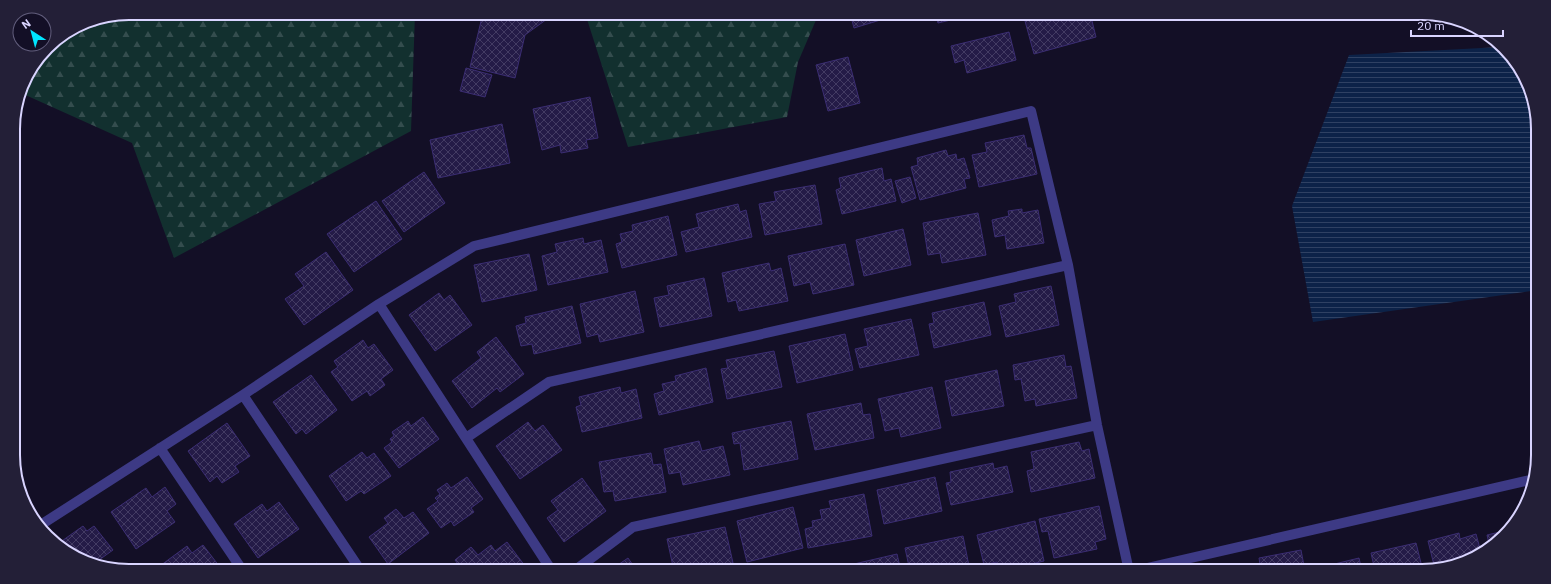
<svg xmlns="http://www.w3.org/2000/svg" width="1551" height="584" font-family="'IBM Plex Sans',sans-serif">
	<defs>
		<pattern id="forest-firs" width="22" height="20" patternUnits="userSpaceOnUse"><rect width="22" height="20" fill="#12302f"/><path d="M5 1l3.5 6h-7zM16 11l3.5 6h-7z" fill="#344d4e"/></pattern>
		<pattern id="water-rules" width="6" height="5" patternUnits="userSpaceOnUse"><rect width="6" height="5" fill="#0c2248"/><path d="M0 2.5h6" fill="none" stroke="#2f4163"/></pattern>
		<pattern id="building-cross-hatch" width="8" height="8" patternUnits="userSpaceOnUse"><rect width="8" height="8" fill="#241b47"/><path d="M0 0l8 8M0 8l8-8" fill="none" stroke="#433b63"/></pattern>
	</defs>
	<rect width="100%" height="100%" fill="#130f26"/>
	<!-- forest -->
	<path fill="url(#forest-firs)" d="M129 13H415L411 131 174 258 132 143 21 93 25 77 52 42 85 22Z
		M585 13H819L798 62 787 117 628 147Z"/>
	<!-- water -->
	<path fill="url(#water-rules)" d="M1501 47 1509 53 1537 113 1538 290 1313 322 1292 206 1349 55Z"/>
	<!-- building -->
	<path fill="url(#building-cross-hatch)" stroke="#3b2d73" d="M483 13H542L547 19 525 35 515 78 470 67Z
		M850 13H885L887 18 854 28Z
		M935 13H980L938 23Z
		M1007 13H1022L1008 17Z
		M1054 13H1082L1084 19 1091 17 1096 37 1034 54 1025 21Z
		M1009 32 1016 60 967 73 964 60 955 63 951 46Z
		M848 57 860 103 828 111 816 65Z
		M466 68 492 75 485 97 460 91Z
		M590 97 598 138 586 140 588 148 561 153 560 145 542 150 533 109Z
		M502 124 510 163 438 178 430 140Z
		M1024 135 1027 148H1031L1037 174 979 187 972 155 987 152 985 143Z
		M946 150 948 156 956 154 957 160 964 158 970 178 964 179 966 188 920 200 911 167 918 165 917 158Z
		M882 168 884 181 891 179 896 201 842 214 836 190 841 188 839 178Z
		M424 172 445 203 404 232 382 201Z
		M910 177 916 198 902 203 895 181Z
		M815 185 822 224 765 235 759 204 776 201 774 192Z
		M376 201 402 239 354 272 327 234Z
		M738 204 740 212 746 210 752 237 686 252 681 232 699 227 696 214Z
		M1022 209V213L1038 210 1044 243 1007 249 1005 235 995 237 992 220 1009 216 1008 211Z
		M978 213 986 255 942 263 940 253 928 255 923 223Z
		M668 216 677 255 622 268 616 244 622 242 620 234 633 231 632 225Z
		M903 229 911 265 864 276 856 240Z
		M583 238 584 244 601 240 608 272 548 285 542 256 557 252 555 244Z
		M845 244 854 285 813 294 810 282 794 286 788 256Z
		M326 252 353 290 304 325 285 299 304 286 295 274Z
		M529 254 537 290 482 302 474 265Z
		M769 263 771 271 781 268 788 301 739 311 736 300 728 302 722 273Z
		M704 278 712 316 660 327 654 298 669 295 667 286Z
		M1051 286 1059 325 1006 337 999 306 1016 302 1014 294Z
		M635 291 644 332 600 342 598 334 587 337 580 304Z
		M439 293 444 300 450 295 472 325 435 351 409 315Z
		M984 302 991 335 934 348 929 324 934 323 932 313Z
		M572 306 581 343 534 354 532 344 521 346 516 326 526 323 525 317Z
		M911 319 919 355 860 368 855 349 868 346 864 329Z
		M845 334 853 370 797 383 789 346Z
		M496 337 524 374 500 392 497 388 472 408 452 381 481 358 477 352Z
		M363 340 368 348 374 344 393 370 381 379 385 385 370 396 367 391 352 401 331 372 338 367 334 361Z
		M774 351 782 387 727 399 721 369 728 368 726 360Z
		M1064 355 1066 367 1071 366 1077 398 1036 406 1035 399 1025 401 1021 379 1015 380 1013 365Z
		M706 368 713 402 659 415 654 394 664 391 662 384 676 381 675 376Z
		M997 370 1004 406 952 416 945 381Z
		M311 375 337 410 306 434 302 429 296 434 273 402Z
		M620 387 621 393 636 389 642 418 582 432 576 407 581 405 579 397Z
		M932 387 941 428 901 437 899 428 885 431 878 399Z
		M861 403 863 415 870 414 874 438 815 450 807 414Z
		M423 417 439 439 399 468 384 448 392 442 390 439 394 436 392 432 408 421 411 426Z
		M791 421 798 459 744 470 740 443 734 444 732 433Z
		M528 422 535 431 543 425 562 450 520 479 496 446Z
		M227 423 250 456 235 466 239 472 222 483 217 476 210 482 188 451Z
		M699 441 702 451 723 446 730 475 683 485 680 472 669 474 664 449Z
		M1079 442 1082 451 1089 449 1095 478 1031 492 1027 471 1034 469 1031 452Z
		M362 452 367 458 374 453 391 476 364 494 361 491 346 501 329 476Z
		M651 453 653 465 661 464 666 492 615 501 613 491 604 492 599 462Z
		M993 463 994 469 1007 466 1013 492 951 505 946 483 951 482 950 472Z
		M467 477 483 499 471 508 474 512 454 526 451 521 441 528 427 509 438 501 435 498 440 494 437 490 447 483 451 488Z
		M935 477 942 511 884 524 877 490Z
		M582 478 606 511 564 542 547 518 558 510 551 501Z
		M165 487 176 504 167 511 175 522 136 549 111 512 146 488 152 497Z
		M864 494 872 536 808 548 805 529 813 527 812 521 822 519 820 510 831 508 829 501Z
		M279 502 299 529 258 558 234 524 262 504 267 511Z
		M1099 506 1106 539 1095 542 1097 549 1054 558 1048 531 1042 532 1039 519Z
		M793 507 803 548 747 562 737 521Z
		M396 509 404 518 413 512 429 533 388 564 369 537 388 523 384 518Z
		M1035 521 1044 561 1002 571H999L997 562 984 565 977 535Z
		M83 526 87 531 94 526 113 550 92 565 59 543Z
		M725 527 733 563 697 571H674L667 539Z
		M1504 531 1493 547 1490 548 1487 535Z
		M1459 533 1460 539 1476 534 1481 552 1435 569 1428 541Z
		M963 536 970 571H910L905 548Z
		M507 542 525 566 518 571H463L455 560 471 547 478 555 491 545 495 551Z
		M1416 543 1423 571H1375L1371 553Z
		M203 545 223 571H153L187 546 192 553Z
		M1301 550 1305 571H1261L1259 558Z
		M897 554 901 571H842L841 567Z
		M628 558 637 571H609Z
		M1359 558 1362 571H1310V570Z
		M317 563 323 571H305Z
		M451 565 455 571H443Z"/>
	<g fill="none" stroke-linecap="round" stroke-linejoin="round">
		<!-- minor -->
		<path stroke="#3d3a85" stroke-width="10" d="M379 304 552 571
			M243 395 361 571
			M466 438 549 382 1068 265
			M160 448 243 571
			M39 526 243 395 379 304 474 246 1031 111 1068 265 1097 425 1129 571
			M574 571 633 527 1097 425
			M1134 571 1534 479"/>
	</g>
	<!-- crop -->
	<path d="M0 0H1551V584H0ZM129 20H1422A109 109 0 0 1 1531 129V455A109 109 0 0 1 1422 564H129A109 109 0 0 1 20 455V129A109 109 0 0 1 129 20Z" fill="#231f37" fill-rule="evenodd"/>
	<path fill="none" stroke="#d9d4ff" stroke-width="2" d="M129 20H1422A109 109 0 0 1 1531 129V455A109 109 0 0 1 1422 564H129A109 109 0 0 1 20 455V129A109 109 0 0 1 129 20Z"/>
	<!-- north arrow -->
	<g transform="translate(32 32) rotate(324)"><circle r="19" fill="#130f26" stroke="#625e7d"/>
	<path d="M0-3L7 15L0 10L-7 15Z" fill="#00e5ff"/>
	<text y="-6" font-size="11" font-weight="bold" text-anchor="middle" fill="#d9d4ff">N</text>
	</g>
	<!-- scale -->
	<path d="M1411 30v6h92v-6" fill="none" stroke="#d9d4ff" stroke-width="2"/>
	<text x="1417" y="30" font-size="12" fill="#d9d4ff" stroke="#130f26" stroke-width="3" paint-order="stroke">20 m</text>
</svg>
